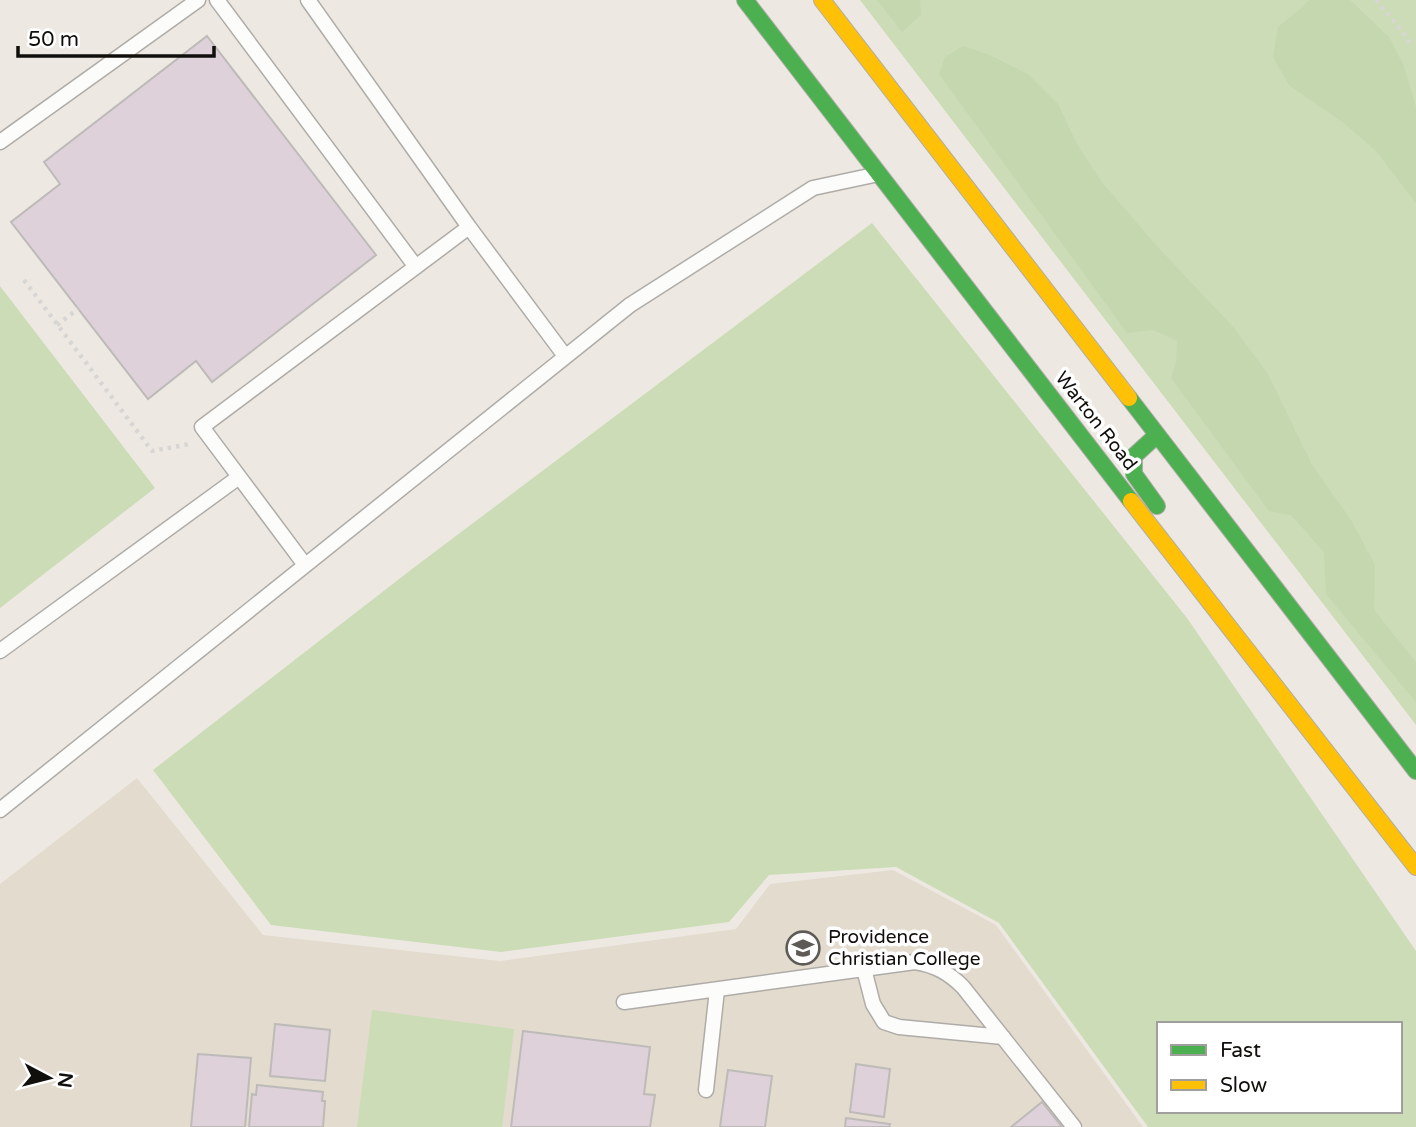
<svg xmlns="http://www.w3.org/2000/svg" width="1416" height="1127" font-family="'Varela Round',sans-serif">
	<rect width="100%" height="100%" fill="#ede9e2"/>
	<!-- built -->
	<path fill="#e2dbce" d="M137 778 263 935 500 961 736 929 770 884 893 870 996 925 1143 1127H0V884Z"/>
	<!-- green -->
	<path fill="#cbdcb7" fill-rule="evenodd" d="M860 0H1416V725Z
		M872 223 1187 618 1416 951V1127H1148L999 923 896 867 769 875 729 922 501 952 271 925 153 770 412 569ZM1159 1024H1400V1111H1159Z
		M0 286 155 488 0 608Z
		M372 1010 514 1029 502 1127H357Z"/>
	<!-- forest -->
	<path fill="#c4d7ae" d="M877 0H920L921 15 902 32Z
		M1309 0H1350L1389 37 1404 66 1416 108V203L1376 151 1345 124 1289 85 1273 57 1278 27 1300 9Z
		M963 46 990 55 1029 75 1058 104 1077 144 1101 181 1155 244 1234 328 1268 374 1312 465 1351 520 1375 565 1374 610 1416 662V702L1326 594 1324 552 1291 515 1269 511 1171 378 1176 362 1177 341 1153 330 1127 333 939 74 945 57Z"/>
	<!-- building -->
	<path fill="#ded1da" stroke="#bdbab8" stroke-width="2" d="M207 36 376 255 212 382 196 361 148 399 11 222 60 184 44 162Z
		M275 1024 330 1030 325 1081 270 1076Z
		M523 1031 650 1047 644 1094 655 1095 650 1127H511Z
		M198 1054 251 1058 245 1127H191Z
		M856 1064 890 1069 884 1117 850 1112Z
		M728 1070 772 1076 765 1127H720Z
		M257 1085 323 1092 322 1101H325L323 1127H249L252 1094 256 1095Z
		M1042 1102 1062 1127H1011Z
		M846 1118 890 1124 889 1127H845Z"/>
	<g fill="none" stroke-linecap="round" stroke-linejoin="round">
		<defs>
			<path id="lane" d="M217 0 416 267
				M308 0 469 227
				M0 142 198 0
				M305 565 202 427 469 227 565 356
				M0 651 239 477
				M0 810 630 305 813 188 874 175
				M864 969 873 1004 884 1022 899 1027 1003 1037
				M624 1002 915 962C935 965 949 973 963 987L1074 1127
				M706 1090 717 990"/>
			<path id="fast" d="M745 0 1131 501
				M1129 398 1416 771
				M1157 435 1134 456V474L1157 506"/>
			<path id="slow" d="M822 0 1129 398
				M1131 501 1416 867"/>
		</defs>
		<!-- lane casing -->
		<use href="#lane" stroke="#afaca8" stroke-width="17"/>
		<!-- fast casing -->
		<use href="#fast" stroke="#afaca8" stroke-width="18"/>
		<!-- slow casing -->
		<use href="#slow" stroke="#afaca8" stroke-width="18"/>
		<!-- path -->
		<path stroke="#d8d6d4" stroke-width="4.5" stroke-dasharray="3.5 5" stroke-linecap="butt" d="M1376 0 1407 37 1411 48
			M24 280 152 451 190 444
			M57 325 78 309"/>
		<!-- lane -->
		<use href="#lane" stroke="#fcfcfb" stroke-width="14"/>
		<!-- fast -->
		<use href="#fast" stroke="#4caf50" stroke-width="16"/>
		<!-- slow -->
		<use href="#slow" stroke="#ffc107" stroke-width="16"/>
	</g>
	<!-- icons -->
	<defs>
		<symbol id="school-ring" viewBox="-11 -11 22 22"><circle r="9.5" fill="#fff" stroke="#5e5b56" stroke-width="1.5"/><path d="M0-5L7-2L0 1L-7-2ZM-4 1L0 2.5L4 1V4Q0 6-4 4Z" fill="#5e5b56"/></symbol>
	</defs>
	<g fill-rule="evenodd">
		<use href="#school-ring" x="784" y="929" width="38" height="38"/>
	</g>
	<g text-anchor="middle" dominant-baseline="central" stroke-width="7" stroke-linejoin="round" paint-order="stroke">
		<!-- street labels -->
		<g font-size="19" fill="#110f0b" stroke="#fff">
			<text transform="translate(1096 421) rotate(52)">Warton Road</text>
		</g>
		<!-- poi labels -->
		<g font-size="19" fill="#110f0b" stroke="#fff" text-anchor="start">
			<text x="828" y="937">Providence<tspan x="828" dy="22">Christian College</tspan></text>
		</g>
	</g>
	<!-- legend -->
	<rect x="1157" y="1022" width="245" height="91" fill="#ffffff" stroke="#a09f9d" stroke-width="2"/>
	<rect x="1171" y="1045" width="35" height="10" fill="#4caf50" stroke="#a09f9d" stroke-width="2"/>
	<text x="1220" y="1057" font-size="21" fill="#110f0b">Fast</text>
	<rect x="1171" y="1080" width="35" height="10" fill="#ffc107" stroke="#a09f9d" stroke-width="2"/>
	<text x="1220" y="1092" font-size="21" fill="#110f0b">Slow</text>
	<!-- north arrow -->
	<g transform="translate(49 1078) rotate(97)" stroke="#ffffff" stroke-width="5" paint-order="stroke">
	<path d="M0-5L12 26L0 18L-12 26Z" fill="#110f0b"/>
	<text y="-10" font-size="19" font-weight="bold" text-anchor="middle" fill="#110f0b">N</text>
	</g>
	<!-- scale -->
	<path d="M18 46v10h196v-10" fill="none" stroke="#110f0b" stroke-width="3.5"/>
	<text x="28" y="46" font-size="21" fill="#110f0b" stroke="#ffffff" stroke-width="5" paint-order="stroke">50 m</text>
</svg>
